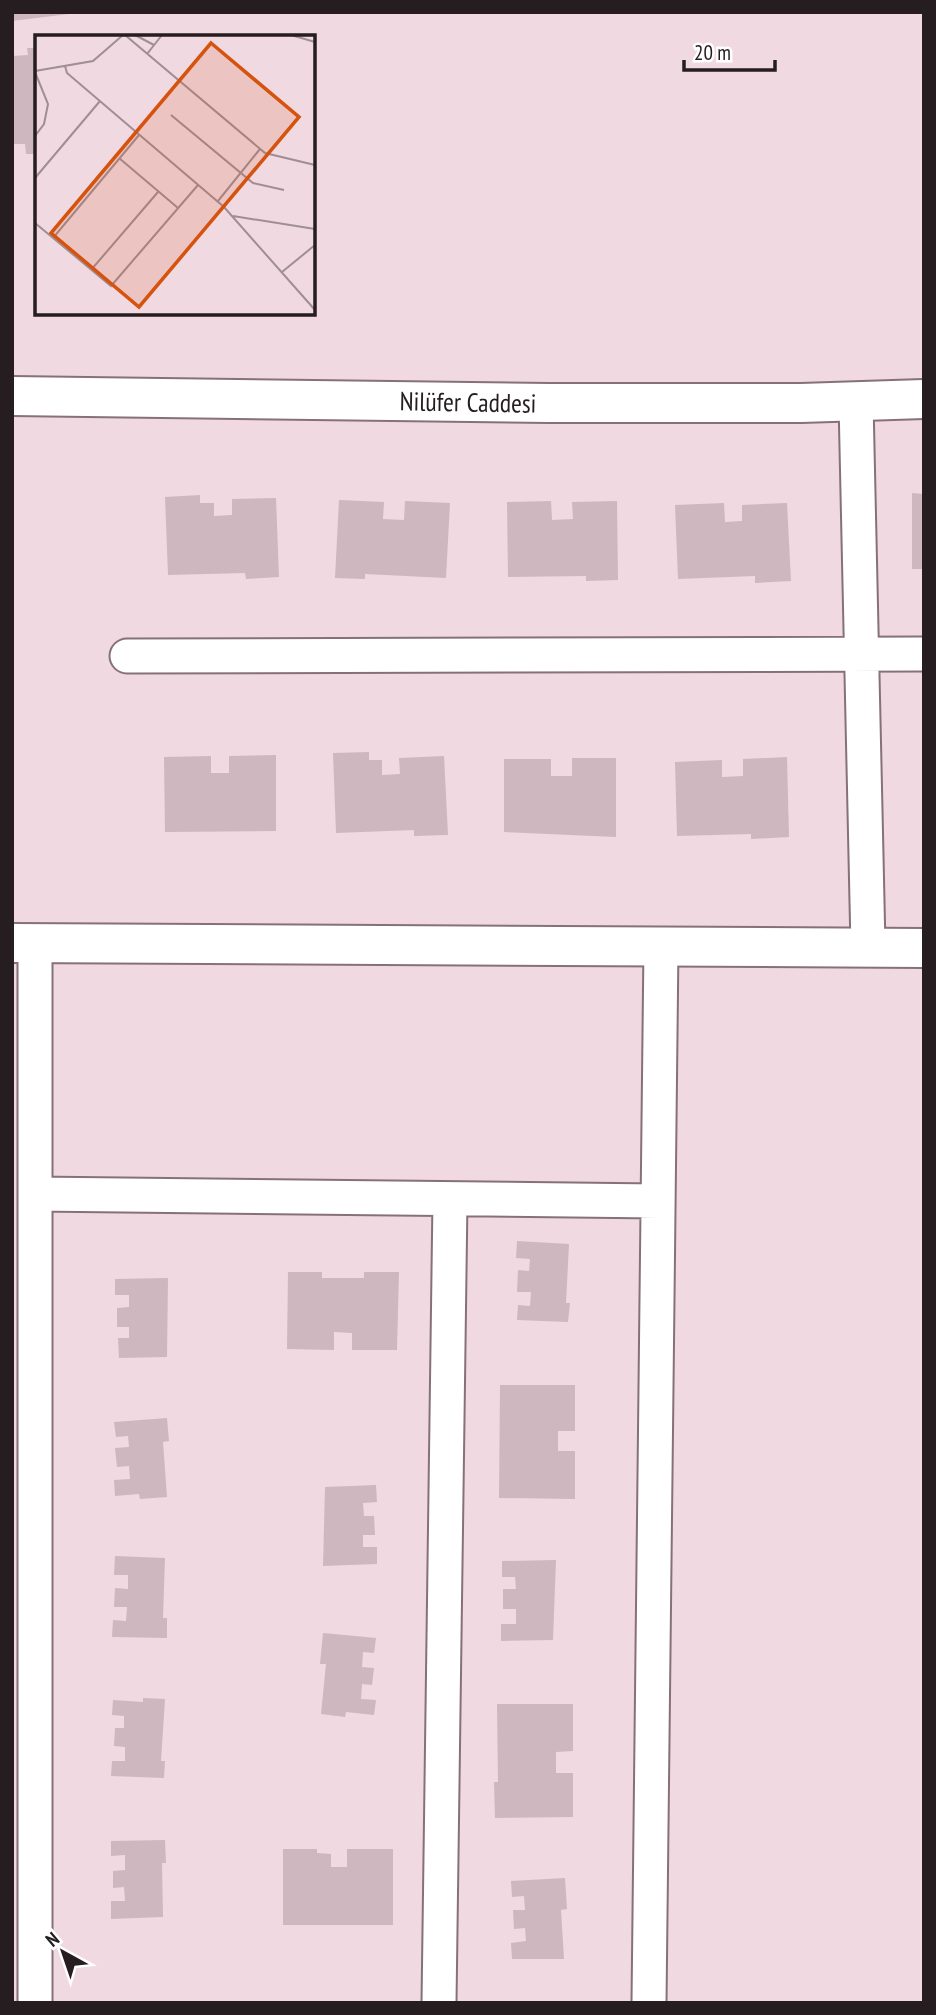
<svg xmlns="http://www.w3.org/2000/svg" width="936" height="2015" font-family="'PT Sans Narrow',sans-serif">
	<rect width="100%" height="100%" fill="#f0d9e1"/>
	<!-- building -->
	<path fill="#ceb7bf" d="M12 12H69V14L12 21Z
		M27 48H37V154H26L25 144H12V56L28 55Z
		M912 493 924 494V569H912Z
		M200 495V503H214V516L232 515V499L276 498 279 577 246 579 245 573 168 575 165 497Z
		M339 500 384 502 383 519 404 520 405 501 450 503 446 578 365 574V579L335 578Z
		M551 501 552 520 573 519 572 502 617 501 618 580 586 581V576L508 577 507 502Z
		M724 503 725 522 742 521V505L787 503 791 581 755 583V576L678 579 675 505Z
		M369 752V760H382V775L400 774 399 758 444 756 448 835 414 836V830L336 833 333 753Z
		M276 755V831L165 832 164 757 211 756V773H229V756Z
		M787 757 789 837 751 839V834L677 836 675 762 722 760V777L743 776V759Z
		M572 758H616V837L504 832V759H551V776H572Z
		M517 1241 569 1244 566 1303H570L568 1322 517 1320 518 1305 530 1306 531 1292H517L518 1270 529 1271 530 1259 516 1258Z
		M288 1272H322V1278H364V1272H399L397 1350H352V1333L334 1332V1350L287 1349Z
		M168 1278 167 1357 119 1358 118 1338H129V1327H117V1308L129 1307V1295H115V1279Z
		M500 1385H575V1431H558V1451H575V1499L499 1498Z
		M167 1418 169 1441 163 1442 167 1497 140 1499 139 1494 115 1496 114 1480 130 1479 129 1466 117 1467 115 1448 129 1447 128 1436 116 1437 114 1422Z
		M376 1485 377 1502 363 1503 364 1516H374L375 1535H363V1547H377V1564L323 1566 325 1487Z
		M115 1556 165 1558 163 1618H167V1638L112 1637 113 1620 126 1621 127 1607H114L115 1588 128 1589V1575H114Z
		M556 1560 553 1640 501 1641V1624H516V1609H503V1589H516L515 1577H502V1561Z
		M323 1633 376 1638 374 1653 363 1652 362 1667 374 1668 372 1685 362 1684 361 1699 376 1700 374 1715 346 1712 345 1717 321 1714 326 1664H320Z
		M143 1698 165 1699 161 1761H165L164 1778 111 1776 112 1761H125V1747L114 1746 115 1728H124V1716L112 1715 113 1700 143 1702Z
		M497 1704H573V1751L556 1752V1773H573V1817L495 1818 494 1782H498Z
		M165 1840 166 1863H162L163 1917 111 1919V1901H125L124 1887 113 1888V1871L125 1870V1855L111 1856V1841Z
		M283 1849H317V1853L331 1854V1867H347V1849H393V1925H283Z
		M565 1878 567 1909 561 1910 564 1959H512L511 1943 526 1941 525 1928 514 1929 513 1910H525L524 1896 512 1897 511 1881Z"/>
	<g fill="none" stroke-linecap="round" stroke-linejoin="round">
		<defs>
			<path id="street" d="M856 402 868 947
				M127 656 924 654
				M35 943V2003
				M35 1194 658 1201
				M439 2003 450 1199
				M649 2003 661 946"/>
			<path id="secondary" d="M12 396 549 403H801L924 399
				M12 943 924 948"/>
		</defs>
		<!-- street casing -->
		<use href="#street" stroke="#867178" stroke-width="37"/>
		<!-- secondary casing -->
		<use href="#secondary" stroke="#867178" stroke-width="42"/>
		<!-- street -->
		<use href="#street" stroke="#fff" stroke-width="33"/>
		<!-- secondary -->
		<use href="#secondary" stroke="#fff" stroke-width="38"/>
	</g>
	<g text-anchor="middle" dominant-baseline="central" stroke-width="5" stroke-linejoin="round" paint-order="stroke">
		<!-- street labels -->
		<g font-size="26" fill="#261d21" stroke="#fff">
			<text transform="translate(468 402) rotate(1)">Nilüfer Caddesi</text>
		</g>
	</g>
	<!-- overview -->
	<g transform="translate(35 35)">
		<rect width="280" height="280" fill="#f0d9e1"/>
		<path fill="none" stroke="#9f8e94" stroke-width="2" d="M90 0 230 118 280 130M100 0 119 10M256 0 280 7M112 19 127 0M30 31 32 38 189 172 280 275M0 36 58 26 88 0M0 37 13 69 9 89 0 101M136 80 218 148 249 155M84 123 143 173M0 143 65 66M183 166 225 114M198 181 280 194M0 188 76 251 163 150M18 203 104 100M56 235 123 157M247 237 280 210"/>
		<path fill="#d5530e" fill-opacity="0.15" stroke="#d5530e" stroke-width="3.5" d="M176 8 264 82 104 272 16 198Z"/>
		<rect width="280" height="280" fill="none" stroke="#261d21" stroke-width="3.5"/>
	</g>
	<!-- border -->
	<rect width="936" height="2015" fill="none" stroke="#261d21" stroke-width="28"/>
	<!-- north arrow -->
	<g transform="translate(63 1952) rotate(320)" stroke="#ffffff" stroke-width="5" paint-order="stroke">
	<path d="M0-5L12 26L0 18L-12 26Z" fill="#261d21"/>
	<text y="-10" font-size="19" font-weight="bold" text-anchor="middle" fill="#261d21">N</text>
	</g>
	<!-- scale -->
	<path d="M684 60v10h91v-10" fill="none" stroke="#261d21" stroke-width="3.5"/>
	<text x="694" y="60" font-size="21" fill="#261d21" stroke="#ffffff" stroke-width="5" paint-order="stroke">20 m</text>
</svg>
